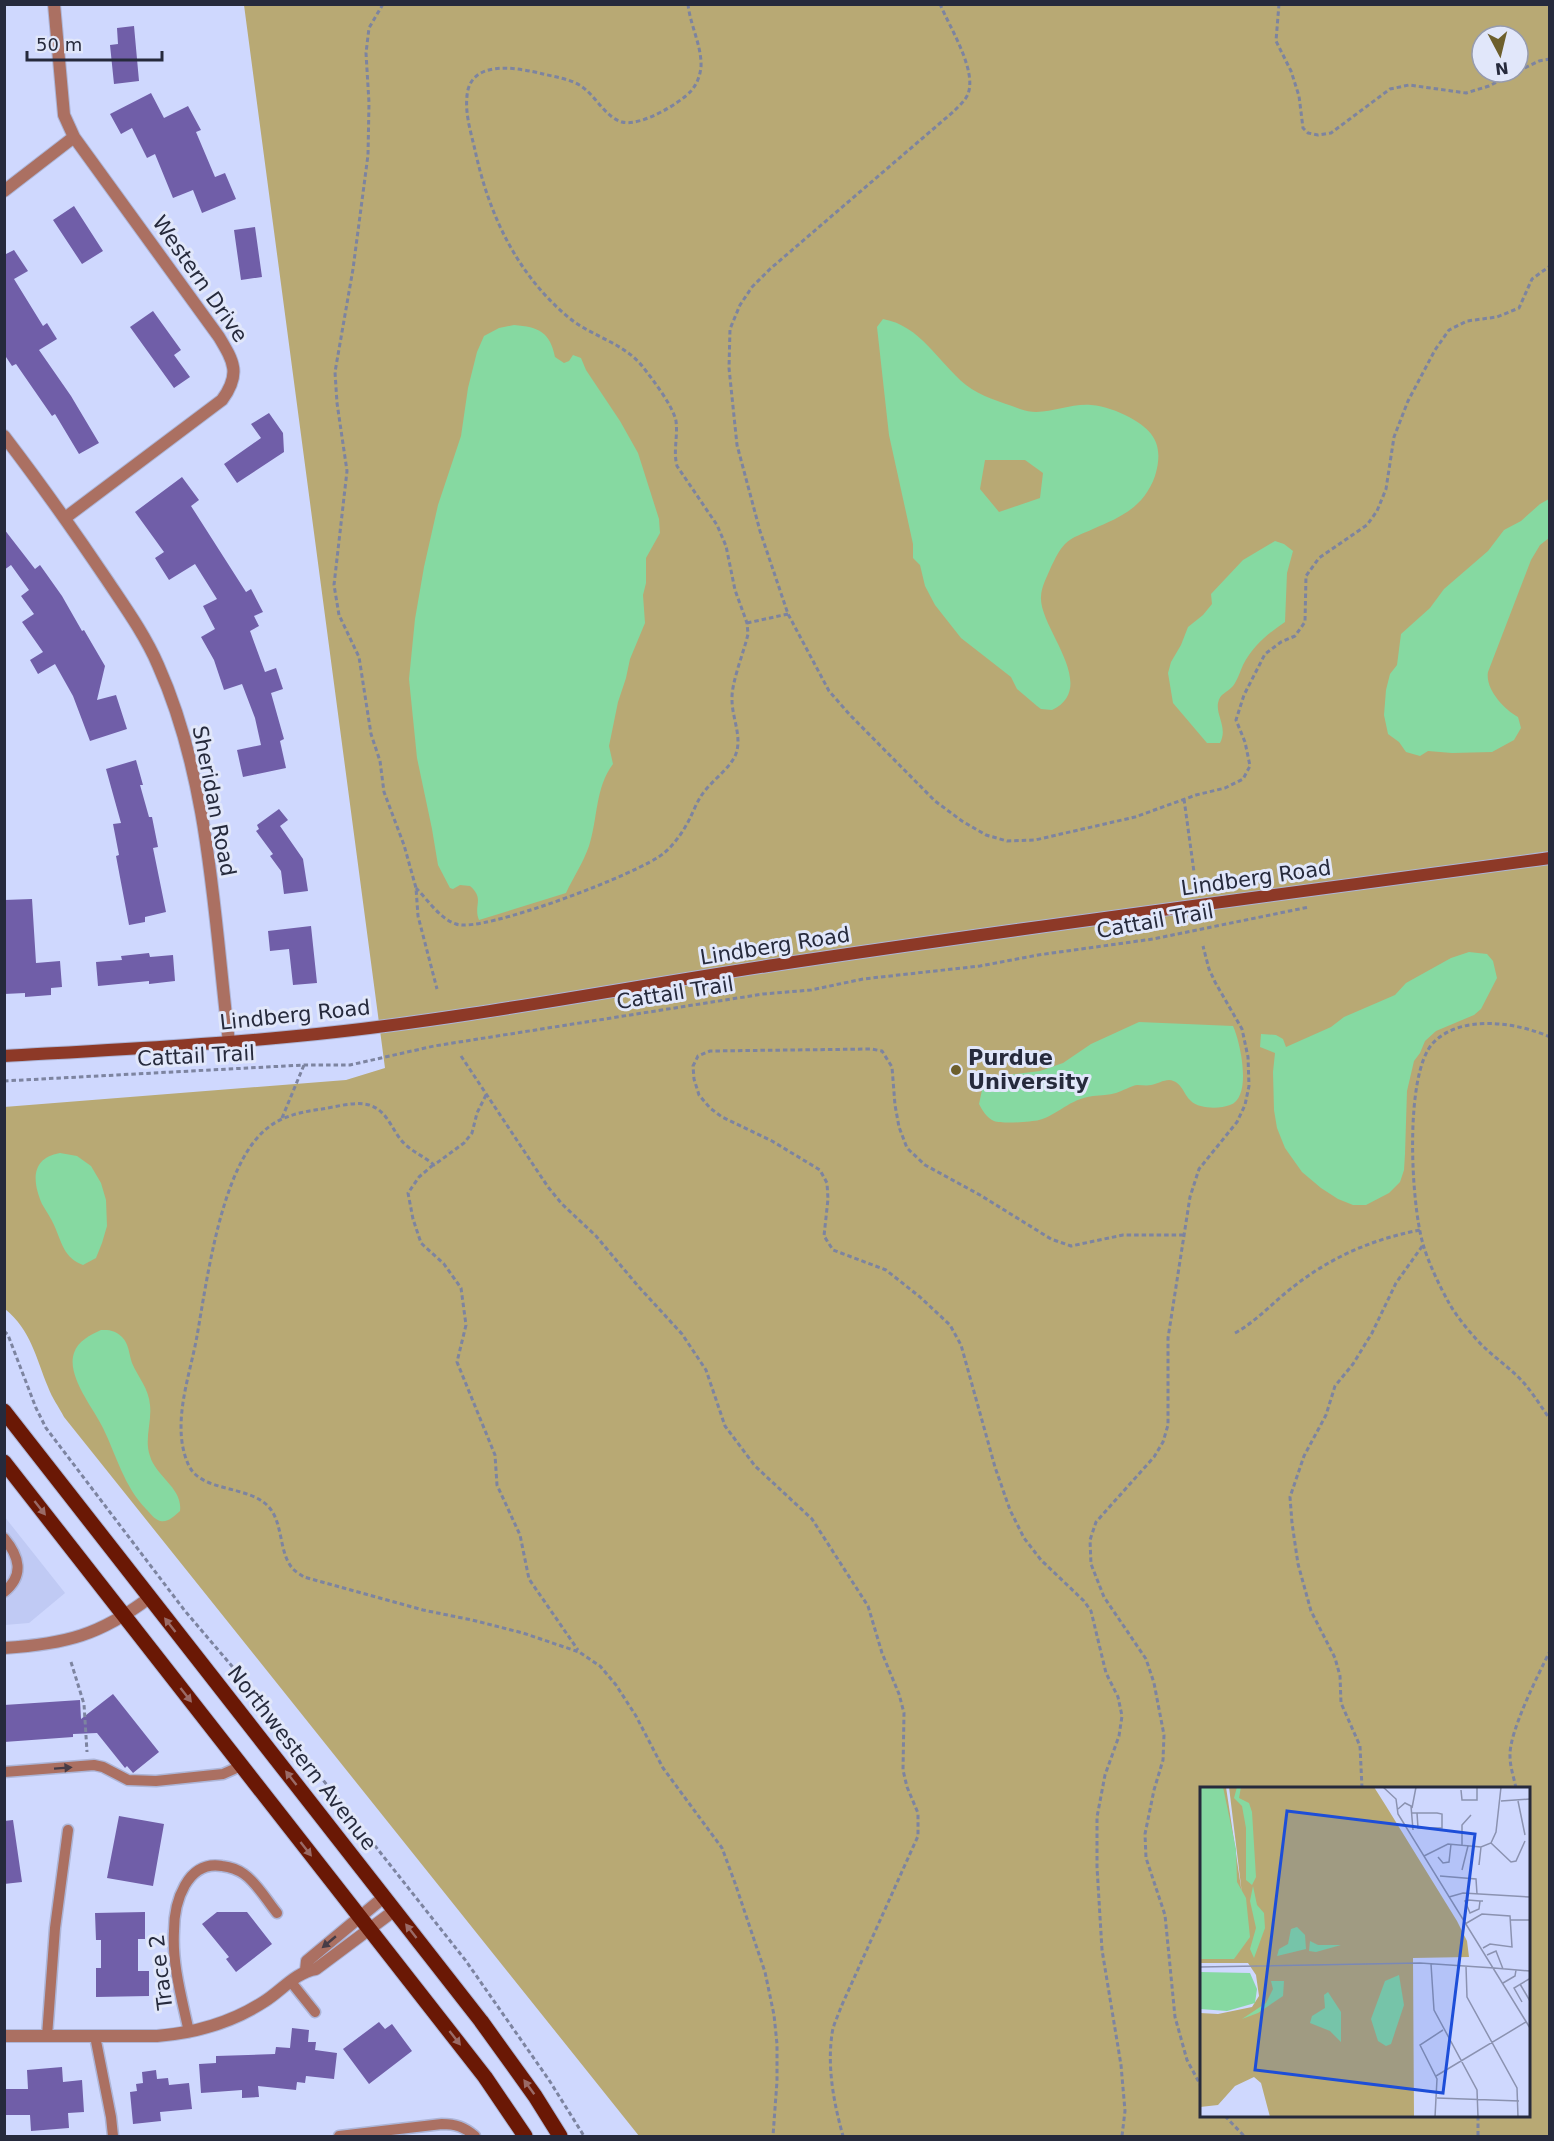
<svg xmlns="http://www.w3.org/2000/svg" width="1554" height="2141" font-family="'DejaVu Sans',sans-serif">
	<rect width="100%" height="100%" fill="#cfd8fe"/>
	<!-- built -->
	<path fill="#c0caf4" d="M4 1516 65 1593 29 1623 5 1625Z"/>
	<!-- green -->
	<path fill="#b8a974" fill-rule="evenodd" d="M244 5H1549V2136H639L64 1417C59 1407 52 1398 48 1387 36 1358 31 1330 5 1309L4 1107 346 1080 385 1068ZM1482 36H1518V72H1482ZM1202 1788H1528V2116H1202Z"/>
	<!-- water -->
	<path fill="#86d9a1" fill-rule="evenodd" d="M883 319C921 326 937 361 966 385 981 397 1002 402 1020 409 1043 418 1067 403 1091 405 1105 406 1117 411 1129 417 1155 431 1164 446 1155 476 1144 507 1121 517 1093 529 1083 534 1073 536 1065 544 1059 550 1055 559 1051 567 1047 577 1041 587 1041 597 1039 628 1100 687 1052 710L1041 709 1037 706 1017 689 1011 677 961 638 935 605 925 586 920 565 913 558V544L889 435 877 327ZM985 460H1025L1043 473 1040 498 999 512 980 489Z
		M514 325C539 327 550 332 555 357L564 363 569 361 573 355 581 358 586 370 620 421 638 453 659 519 660 533 646 558V583L643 595 645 623 630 659 626 678 618 702 609 746 613 764C595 788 598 818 589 846 583 863 573 878 566 893L479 920C473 905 485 899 470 886L460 885 453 889 450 888 438 865 432 829 417 758 409 679 415 619 424 567 438 505 461 436 468 388 477 352 484 336 499 328Z
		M1549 499V538L1540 545 1531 560 1488 672C1485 689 1504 709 1518 717L1521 728 1514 740 1492 752 1452 753 1428 751 1420 756 1406 752 1399 742 1388 734 1384 715 1386 690 1390 674 1397 665 1401 634 1430 608 1444 589 1488 551 1504 530 1521 521 1540 504Z
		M1275 541 1284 544 1293 551 1287 573 1285 622C1267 634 1253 646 1243 665 1240 672 1237 681 1233 686 1227 693 1220 693 1218 703 1216 716 1228 728 1220 743H1207L1173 703 1168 673 1171 662 1181 645 1188 627 1203 615 1212 604 1211 594 1243 560Z
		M1469 952 1487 954 1493 961 1497 978 1481 1009 1474 1015 1436 1031 1425 1041 1420 1053 1414 1061 1407 1091 1405 1154 1404 1170 1400 1182 1389 1193 1366 1205H1353L1338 1199 1321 1188 1302 1172 1285 1148 1277 1128 1274 1110 1273 1072 1275 1053 1260 1047 1261 1034 1276 1035 1283 1039 1286 1047 1331 1027 1344 1017 1395 995 1406 983 1451 958Z
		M1139 1022 1233 1026C1240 1041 1253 1097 1230 1105 1220 1109 1199 1109 1191 1101 1183 1094 1182 1081 1169 1080 1163 1080 1157 1084 1151 1085 1147 1086 1142 1085 1137 1085 1130 1086 1123 1091 1116 1093 1109 1095 1101 1095 1093 1096 1069 1099 1058 1115 1039 1120 1031 1122 1002 1124 994 1121 987 1118 982 1110 979 1104L982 1090 989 1082 1007 1075 1040 1071 1063 1063 1091 1044Z
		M60 1153 77 1156 91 1166 101 1183 106 1200 107 1226 102 1243 96 1258 83 1265C64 1258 62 1243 54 1225 51 1218 46 1211 42 1204 32 1181 31 1158 60 1153Z
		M101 1330C109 1330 115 1330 122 1337 129 1344 129 1354 132 1363 138 1377 149 1389 150 1405 152 1422 144 1440 150 1456 156 1477 183 1488 180 1511 174 1516 168 1523 160 1521 154 1519 150 1513 146 1509 124 1486 117 1457 103 1428 94 1409 66 1376 74 1353 78 1341 90 1335 101 1330Z"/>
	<!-- building -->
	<path fill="#705ea8" d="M134 26 139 81 114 84 110 45 118 44 117 28Z
		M151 93 164 118 188 106 201 130 196 132 215 177 225 173 236 199 202 213 193 190 173 198 155 154 147 158 132 128 121 134 110 114Z
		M74 206 103 251 82 264 53 220Z
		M255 227 262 277 241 280 234 230Z
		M14 250 28 271 14 279 43 326 47 323 57 339 39 350 71 396 99 443 79 454 55 414 52 416 16 364 12 366 4 354V255Z
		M153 311 181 350 174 355 190 377 174 388 130 327Z
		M269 413 283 433 284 452 237 483 224 464 261 438 251 424Z
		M182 477 199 500 191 506 246 592 251 589 263 612 254 616 259 626 250 631 265 672 276 668 283 689 271 693 284 739 280 741 286 768 243 777 237 750 261 745 255 718 242 684 224 690 214 660 201 637 215 629 203 606 217 599 195 564 169 580 155 558 164 552 135 512Z
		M4 529 35 569 40 565 62 596 82 631 84 630 105 666 97 700 116 695 127 729 90 741 73 696 55 664 38 674 30 660 43 652 22 622 34 614 21 596 29 590 11 565 4 570Z
		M136 760 143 785H140L149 817H152L158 847 153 848 166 912 145 917V922L129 925 116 856 119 855 113 824 121 823 106 769Z
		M279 809 288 820 280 826 303 859 308 891 284 894 281 871 270 856 273 854 256 831 259 829 257 825Z
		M32 899 36 963 60 961 62 987 51 988V995L25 997V993L4 994V900Z
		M311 926 317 983 293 985 289 949 270 951 268 931Z
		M149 953 150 957 173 955 175 981 149 984V981L98 986 96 962 122 960 121 956Z
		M113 1694 159 1752 133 1773 127 1766 125 1768 97 1733 73 1734V1737L4 1742V1705L80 1700 81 1719Z
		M119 1816 164 1824 153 1886 107 1878Z
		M13 1820 22 1882 4 1884V1821Z
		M145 1912V1939H138V1971H149V1996L96 1997V1968H101V1940H96L95 1913Z
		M217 1912H247L272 1944 236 1972 226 1959 229 1957 202 1924Z
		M379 2022 385 2029 392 2024 412 2051 369 2084 343 2049Z
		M292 2028 309 2030 308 2042H316L315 2050 337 2053 334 2079 306 2076 305 2083 297 2082 296 2090 258 2086 259 2097 242 2098V2090L201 2093 199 2064 216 2063V2056L275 2054 276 2047 290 2048Z
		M62 2067 63 2082 82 2080 84 2112 68 2113 69 2128 31 2131 30 2115H4V2089H28L27 2070Z
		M156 2070 157 2079 168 2078 169 2085 189 2083 192 2109 160 2112 161 2121 133 2124 130 2092 137 2091 136 2084 143 2083 142 2072Z"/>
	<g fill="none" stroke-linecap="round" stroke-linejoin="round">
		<defs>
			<path id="lane" d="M4 1538C19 1556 25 1575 4 1592
				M4 1772 94 1765 103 1767 128 1780 156 1781 223 1774 241 1766
				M291 1982 315 2012
				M189 2032C182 1999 172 1965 174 1931 174 1902 187 1860 222 1866 230 1867 237 1869 244 1874 257 1883 267 1901 277 1913
				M47 2036 55 1928 68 1830
				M95 2036 111 2117 113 2136
				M339 2136 442 2124C456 2124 464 2127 475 2136"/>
			<path id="street" d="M54 4 64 115 74 137 219 337C234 362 241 374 222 400L65 518
				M4 191 74 137
				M4 436C40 483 74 531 107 580 125 607 145 635 158 665 210 781 214 918 229 1042
				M4 1648C66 1644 100 1635 149 1598
				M306 1970 307 1961 384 1897
				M4 2036H157C195 2033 233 2022 265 2001 281 1991 296 1972 316 1969L395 1910"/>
			<path id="secondary" d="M4 1056C109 1050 213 1045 317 1034 470 1018 622 988 774 965 1032 926 1291 893 1550 858"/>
			<path id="primary" d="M4 1411 481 2021 535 2096 560 2136
				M4 1462 485 2077 525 2136"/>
		</defs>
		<!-- lane casing -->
		<use href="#lane" stroke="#adb5d7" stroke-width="13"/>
		<!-- street casing -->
		<use href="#street" stroke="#adb5d7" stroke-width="14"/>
		<!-- secondary casing -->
		<use href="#secondary" stroke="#adb5d7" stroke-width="14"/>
		<!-- primary casing -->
		<use href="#primary" stroke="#adb5d7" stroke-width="17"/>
		<!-- path -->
		<path stroke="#7d84a0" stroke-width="3" stroke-dasharray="4.5 3" stroke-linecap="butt" d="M383 4 369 28 366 53 369 103 368 155 353 269 335 372 337 403 347 471 334 585 339 615 359 657 371 734 380 761 384 792 404 845 416 888 418 916 437 989
			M940 4C950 28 977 70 968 94 965 101 958 107 953 112L770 269 752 287 740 305 730 329 729 368 737 445 760 531 788 614 829 691 850 715 935 801 962 821 986 835 1007 841 1035 840 1135 817 1196 795 1225 788 1243 779 1250 766 1245 742 1236 720 1244 695 1265 654 1281 642 1295 636 1305 622 1306 576 1319 558 1367 525 1377 511 1386 489 1394 437 1408 401 1435 350 1449 330 1467 321 1497 317 1519 308 1532 279 1550 266
			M1279 4 1276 41 1291 71 1299 96 1303 128 1308 133 1318 135 1331 133 1390 89 1409 85 1466 93 1489 86 1517 72
			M1518 71 1539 61 1550 59
			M747 623 788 614
			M1184 799 1194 872
			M416 888C427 899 440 919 456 924 481 934 641 873 664 853 675 844 685 829 691 816 694 810 697 802 701 796 710 782 726 772 734 758 744 740 732 719 732 700 731 683 744 652 748 634L747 623 735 590 726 546 717 525 677 466C673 451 678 437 676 421 673 406 653 380 643 367 623 342 592 337 568 317 517 274 489 215 475 150 471 133 465 114 467 96 470 58 519 68 543 74 556 77 570 79 581 86 596 96 605 117 622 122 640 127 679 104 691 91 697 84 700 76 701 67 702 46 690 25 688 4
			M1550 1037C1516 1022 1461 1014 1433 1043 1404 1074 1411 1204 1423 1244 1428 1262 1440 1287 1449 1303 1456 1316 1474 1338 1486 1349 1498 1360 1512 1370 1523 1382 1533 1393 1541 1407 1550 1419
			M461 1056 548 1187 562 1204 596 1236 638 1286 682 1334 706 1370 725 1426 755 1466 812 1519 868 1606 882 1653 899 1694 904 1713 903 1770 907 1787 918 1813V1836L841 2007C838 2016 833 2025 832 2034 827 2068 834 2104 843 2136
			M4 1081 304 1065H350L434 1046 763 994 811 990 863 979 980 966 1038 955 1153 939 1309 907
			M486 1095 477 1113 472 1133 464 1143 434 1165C424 1156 410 1151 401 1140 392 1129 387 1112 372 1106 358 1100 336 1107 322 1109 301 1112 280 1116 264 1131 221 1169 207 1280 197 1336 190 1376 170 1426 189 1466 202 1492 247 1485 268 1506 284 1523 278 1552 293 1569 296 1572 301 1575 304 1577L423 1610 472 1620 523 1633 579 1652 600 1666 616 1685 636 1716 663 1768 722 1848 735 1883 765 1972 774 2015 777 2044V2081L773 2136
			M282 1118 304 1065
			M433 1165 419 1177 408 1193 413 1219 421 1243 444 1264 461 1288 466 1325 457 1362 495 1455 497 1485 520 1535 529 1579 578 1650
			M4 1331 8 1335 36 1408 46 1428 185 1611 248 1685 466 1961 549 2080 584 2136
			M1235 1333C1257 1321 1273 1302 1293 1287 1331 1257 1373 1239 1420 1230
			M71 1662 84 1704 87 1752
			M1362 1788 1360 1746 1341 1703 1340 1676 1335 1658 1311 1611 1298 1564 1292 1523 1290 1497 1304 1456 1326 1415 1335 1386 1353 1364 1372 1333 1396 1283 1423 1245
			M1516 1788C1514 1778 1510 1767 1510 1756 1509 1732 1538 1675 1550 1651
			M1202 2088 1187 2060 1175 2017 1165 1915 1146 1858 1145 1834 1154 1790 1163 1760 1164 1735 1154 1683 1146 1659 1104 1597 1091 1564 1090 1540 1096 1522 1154 1457 1163 1442 1168 1425V1338L1190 1197 1199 1169 1237 1122 1245 1105 1249 1086 1248 1057 1242 1029 1215 982 1209 969 1203 946
			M1225 2116 1244 2136
			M1478 2116V2136
			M1122 2136 1125 2111 1121 2065 1102 1950 1097 1867V1817L1105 1775 1119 1736 1122 1716 1118 1697 1106 1673 1091 1611 1084 1601 1041 1560 1024 1538 1010 1510 995 1467 961 1345 950 1325 920 1297 886 1270 833 1250 824 1236 828 1199 827 1183 820 1170 772 1141 722 1117 710 1108 699 1095 694 1079 693 1066 698 1056 710 1051 871 1049 882 1051 892 1067 895 1105 899 1127 907 1148 925 1165 980 1195 1051 1239 1071 1246 1123 1235H1183"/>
		<!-- lane -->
		<use href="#lane" stroke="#ab7062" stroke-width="10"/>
		<!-- street -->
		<use href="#street" stroke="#ab7062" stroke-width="12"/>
		<!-- secondary -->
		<use href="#secondary" stroke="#8d3927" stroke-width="12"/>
		<!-- primary -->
		<use href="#primary" stroke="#6a1805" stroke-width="15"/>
	</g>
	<!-- one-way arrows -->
	<defs><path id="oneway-solid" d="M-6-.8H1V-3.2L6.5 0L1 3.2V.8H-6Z" transform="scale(1.5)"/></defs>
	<g fill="#9a6b67">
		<use href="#oneway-solid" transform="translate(40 1508) rotate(52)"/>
		<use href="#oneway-solid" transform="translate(170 1625) rotate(-128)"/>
		<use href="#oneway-solid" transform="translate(186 1695) rotate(52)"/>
		<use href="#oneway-solid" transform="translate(291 1778) rotate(-128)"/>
		<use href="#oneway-solid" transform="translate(306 1849) rotate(52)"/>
		<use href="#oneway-solid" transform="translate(411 1931) rotate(-128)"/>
		<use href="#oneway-solid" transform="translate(455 2038) rotate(52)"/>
		<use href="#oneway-solid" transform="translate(529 2087) rotate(-126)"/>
	</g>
	<g fill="#473c46">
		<use href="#oneway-solid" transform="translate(63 1768) rotate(-4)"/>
		<use href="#oneway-solid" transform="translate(329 1942) rotate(140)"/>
	</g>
	<!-- markers -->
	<circle fill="#6d5f2c" stroke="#e1e7fa" stroke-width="2" cx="956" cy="1070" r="6"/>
	<g text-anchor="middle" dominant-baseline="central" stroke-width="6" stroke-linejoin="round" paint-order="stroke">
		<!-- street labels -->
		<g font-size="21" fill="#262a3c" stroke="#e1e7fa">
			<text transform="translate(200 279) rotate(55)">Western Drive</text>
			<text transform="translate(214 801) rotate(79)">Sheridan Road</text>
			<text transform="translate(1256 878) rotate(-8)">Lindberg Road</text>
			<text transform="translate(1155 921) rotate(-10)">Cattail Trail</text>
			<text transform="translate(775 946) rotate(-9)">Lindberg Road</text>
			<text transform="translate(675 993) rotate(-9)">Cattail Trail</text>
			<text transform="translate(295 1015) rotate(-6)">Lindberg Road</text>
			<text transform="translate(196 1056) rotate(-3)">Cattail Trail</text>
			<text transform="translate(302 1758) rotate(52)">Northwestern Avenue</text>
			<text transform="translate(161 1972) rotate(-97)">Trace 2</text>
		</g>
		<!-- poi labels -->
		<g font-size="21" font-weight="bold" fill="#262a3c" stroke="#e1e7fa" text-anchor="start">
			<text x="968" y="1058">Purdue<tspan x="968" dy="24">University</tspan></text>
		</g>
	</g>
	<!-- overview -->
	<g transform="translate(1200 1787)">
		<rect width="330" height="330" fill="#cfd8fe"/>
		<path d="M0 0H26L42 107 29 0H174L186 19 257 134 267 154 269 170 213 171 214 330H70L61 296 54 290 35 299 18 318 0 320V226L18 227 52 220 59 209 56 188 48 176H0Z" fill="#b8a974"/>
		<path d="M0 0H23L36 62 37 95 46 111 50 150 34 172H0ZM37 0H41L39 11 49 16 52 25 56 90 52 98 46 93V41L42 19 34 11ZM53 99 57 118 64 126 65 141 54 171 50 162 56 141 50 114ZM97 140 105 148 106 162 77 169 79 162 88 157 91 142ZM110 154 118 158H141L116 165 109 164ZM0 185 50 186 57 202 55 216 27 224 0 222ZM199 188 204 218 191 257 186 259 178 254 171 232 185 194ZM71 194H84L83 209 58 226 42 232 66 216 73 202ZM128 205 141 225V255L130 244 110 236 112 229 125 221 124 208Z" fill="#86d9a1"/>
		<path fill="none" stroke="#8b92b0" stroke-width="1.5" d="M183 0 196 12 198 27 330 241M234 0H261M261 3 262 13H277V0M301 14 330 12M318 14 325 48M212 21 216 0M198 22 205 16 211 19 213 43M212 26H237L242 27V41H218L217 26M291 56 311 75 316 74 325 54M262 58V38L271 28M224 69 248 57 281 60 291 56 296 45 301 0M238 70 243 76 249 75 251 57M279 78 281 60M262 83 268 59M240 89 276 92 277 107M249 110 263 106 330 110M280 114 279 122 270 126 265 114 268 113 280 114H283M310 133H330M265 137 282 127 310 129 312 160 290 157 283 161M287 168 296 164 303 182M231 177 234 223 277 303 278 330M266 179 267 210 317 301 318 330M0 180 220 176 294 181M294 181 330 184M303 196 315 189 316 183M320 197 330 214M322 215 314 201 329 192M236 289 326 235M237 311 319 314M235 330 237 292 220 258 243 243"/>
		<path fill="#1d4ed8" fill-opacity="0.15" stroke="#1d4ed8" stroke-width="3" d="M87 24 275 47 243 306 55 283Z"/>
		<rect width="330" height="330" fill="none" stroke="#262a3c" stroke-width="3"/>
	</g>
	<!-- border -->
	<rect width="1554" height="2141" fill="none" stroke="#262a3c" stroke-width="12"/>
	<!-- north arrow -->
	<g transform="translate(1500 54) rotate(173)"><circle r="28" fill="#e1e7fa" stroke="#969bae" stroke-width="1.5"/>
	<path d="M0-4.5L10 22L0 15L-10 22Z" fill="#6d5f2c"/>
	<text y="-9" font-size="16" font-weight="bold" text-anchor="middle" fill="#262a3c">N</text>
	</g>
	<!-- scale -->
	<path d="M27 51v9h135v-9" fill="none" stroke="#262a3c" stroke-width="3"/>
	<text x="36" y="51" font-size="18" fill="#262a3c" stroke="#e1e7fa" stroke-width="4.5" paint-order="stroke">50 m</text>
</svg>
